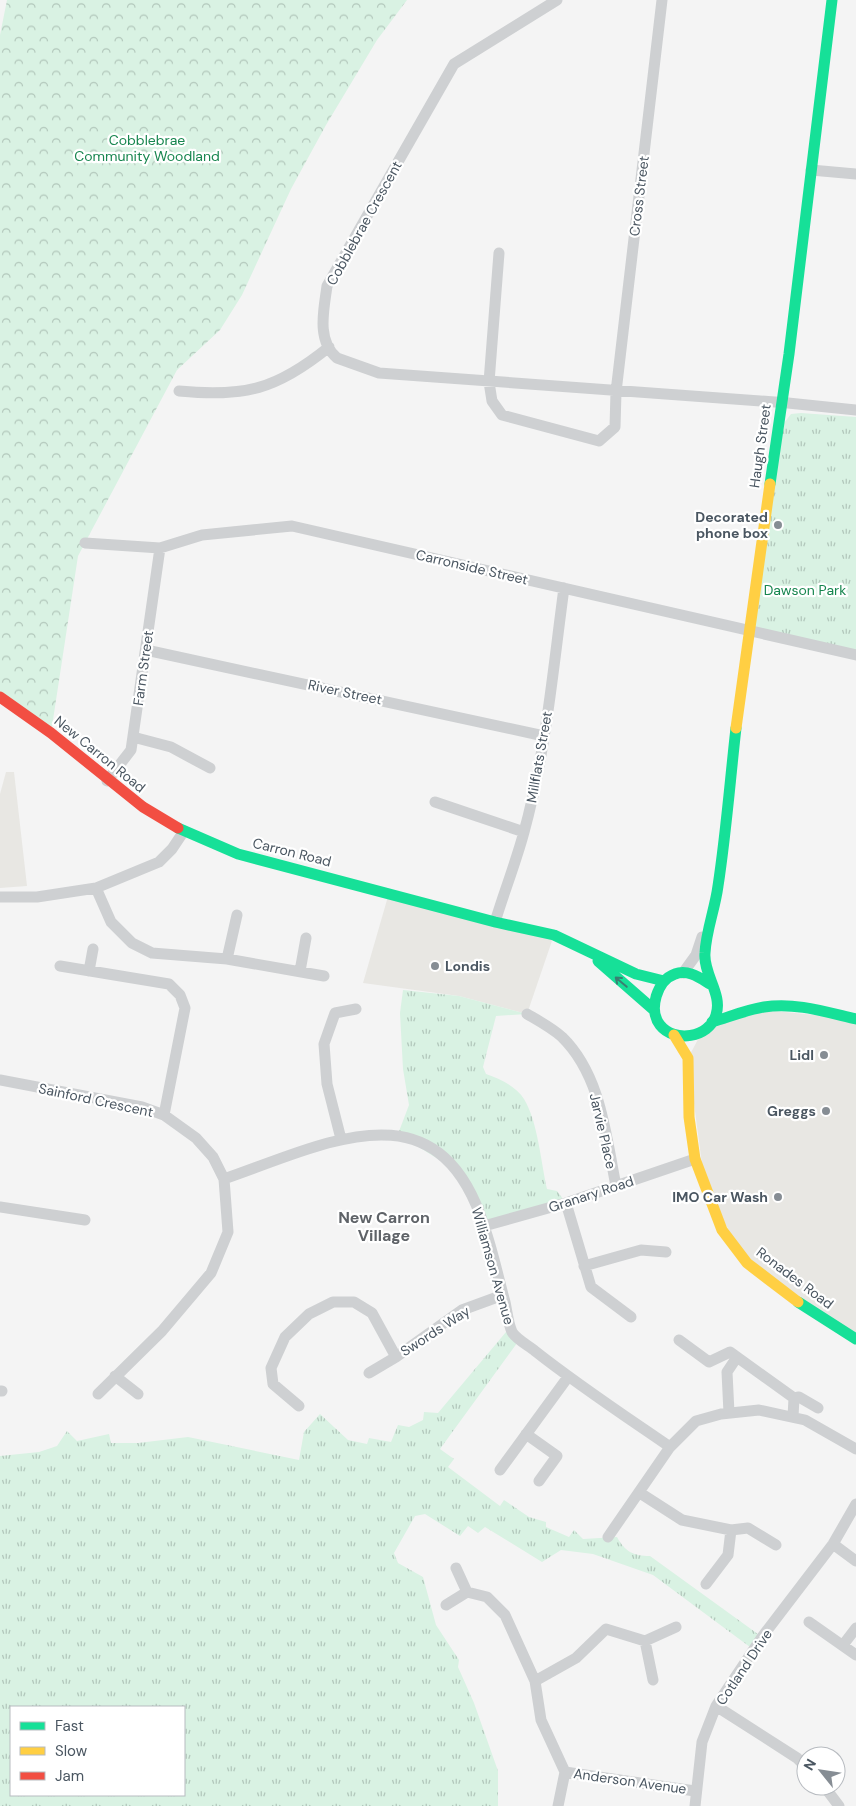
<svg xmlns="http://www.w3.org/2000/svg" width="856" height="1806" font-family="'DM Sans',sans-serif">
	<defs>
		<pattern id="forest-crowns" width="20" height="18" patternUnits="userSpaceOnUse" patternTransform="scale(1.25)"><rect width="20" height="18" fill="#d9f2e3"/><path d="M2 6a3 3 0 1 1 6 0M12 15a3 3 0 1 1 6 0" fill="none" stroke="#b2c7bb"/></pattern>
		<pattern id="park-tufts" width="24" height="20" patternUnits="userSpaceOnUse" patternTransform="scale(1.25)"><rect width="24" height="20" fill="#d9f2e3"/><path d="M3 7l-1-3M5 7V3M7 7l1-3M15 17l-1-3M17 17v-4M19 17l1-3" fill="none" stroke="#b2c7bb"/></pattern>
	</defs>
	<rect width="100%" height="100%" fill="#f4f4f4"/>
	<!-- commercial -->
	<path fill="#e8e7e3" d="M6 772H14L27 886 0 888V794Z
		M389 893 554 935 527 1014 459 996 363 983Z
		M753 1009 856 1019V1339L747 1263 705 1187 688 1058 702 1032Z"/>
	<!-- forest -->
	<path fill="url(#forest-crowns)" d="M7 0H407L377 40 326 125 291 189 242 295 220 330 177 370 78 556 51 733 0 697V35Z"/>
	<!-- park -->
	<path fill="url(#park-tufts)" fill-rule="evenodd" d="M801 413 856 417V655L748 629 784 423 791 414Z
		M403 990 459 996 527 1014 496 1016 483 1067 486 1074C500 1079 516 1086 524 1099 538 1122 541 1163 547 1189L557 1191 566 1203 484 1226 457 1171 398 1134 409 1105 403 1069 400 1013Z
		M511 1326 520 1339 440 1449 454 1459 448 1467 500 1506 504 1500 529 1517 546 1522V1527L569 1537 574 1530 583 1539 617 1537C625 1552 634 1556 650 1556L762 1637 754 1650 653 1575 593 1554 561 1550 542 1562 485 1527 478 1533 468 1526 460 1536 425 1514 415 1516 394 1553 398 1563 423 1577 436 1625 459 1660 458 1667 474 1703 498 1771V1806H0V1456L39 1452 57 1446 67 1431 77 1441 109 1434 111 1443H138L188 1437 299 1460 304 1432 320 1414 348 1440 367 1444 369 1438 391 1442 398 1425 409 1427 423 1420 424 1412 438 1413ZM11 1707H184V1795H11Z"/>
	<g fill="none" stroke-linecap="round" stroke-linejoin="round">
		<!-- street -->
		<path stroke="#ced0d2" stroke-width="11" d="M557 0 454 64 327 286C324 309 316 340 337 358L379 373 788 403 856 410
			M811 170 856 174
			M499 253 489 382 492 401 502 415 599 441 615 427 616 392 662 0
			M179 391C245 397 276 390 329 347
			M85 543 160 548 202 535 292 526 856 655
			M146 650 544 736
			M133 737 171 747 210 768
			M107 781 131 750 160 548
			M435 802 524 832
			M96 888 111 922 132 943 152 953 227 959 324 976
			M0 897H37L96 888 159 862 172 849 184 831
			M495 922C504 892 516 862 524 832 546 752 553 669 564 588
			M227 959 237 915
			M60 966 169 984 180 995 185 1008 164 1115
			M89 971 93 949
			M300 971 306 938
			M683 973 696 955 702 937
			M527 1014C539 1021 552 1028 562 1037 601 1075 606 1136 616 1186
			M0 1080 142 1107 164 1115 196 1138 213 1157 224 1179 228 1232 211 1273 162 1331 98 1394
			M341 1139 327 1084 324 1044 335 1013 356 1009
			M224 1179C326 1144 438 1081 484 1226 493 1251 498 1277 505 1302 507 1311 508 1323 512 1332 516 1339 529 1346 535 1351 578 1385 625 1416 670 1447
			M566 1203 591 1287 631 1317
			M0 1207 85 1220
			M484 1226 566 1203 695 1159
			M584 1266 641 1250 666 1252
			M679 1340 709 1362 730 1352 794 1398 793 1417
			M369 1373 396 1357 462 1310 503 1295
			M115 1376 138 1394
			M0 1391H2
			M794 1398 799 1397 818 1408
			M299 1406 273 1384 271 1368 285 1337 309 1314 333 1302H354L372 1313 396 1357
			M729 1413 727 1372 737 1357
			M526 1434 557 1456 539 1481
			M500 1470 568 1377
			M640 1493 682 1520 731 1530 748 1528 776 1545
			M608 1537 670 1447 696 1421 721 1414 759 1410 805 1420 856 1449
			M833 1544 856 1561
			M456 1568 467 1592 487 1597 505 1615 535 1681 541 1720 565 1772 558 1806
			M706 1584 728 1555 731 1530
			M446 1605 467 1592
			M809 1622 856 1655
			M645 1641 676 1627
			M843 1645 856 1628
			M535 1681 576 1658 606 1629 645 1641 653 1680
			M716 1706 797 1758 806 1767
			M565 1772 695 1791
			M824 1786 839 1806
			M695 1806 702 1742 716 1706 762 1637 833 1544 856 1504"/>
		<!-- fast -->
		<path stroke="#16e098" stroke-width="11" d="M770 484 789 354 832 0
			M178 828 238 854 495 922 554 935 636 974 664 981
			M598 961 654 1010
			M710 984C700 978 688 969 675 974 657 980 648 1010 660 1025 674 1043 709 1038 716 1015 723 994 703 974 705 953 706 931 715 909 718 886 726 834 730 781 736 728
			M712 1022C729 1017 746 1010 764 1007 795 1002 826 1012 856 1019
			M798 1302 856 1339"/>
		<!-- slow -->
		<path stroke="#ffcf43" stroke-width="11" d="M736 728 770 484
			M674 1035 688 1058 689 1117 695 1159 722 1230 747 1263 798 1302"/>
		<!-- jam -->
		<path stroke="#f24e42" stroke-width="11" d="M0 697 51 733 143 807 178 828"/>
	</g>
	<!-- one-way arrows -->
	<defs><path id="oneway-shaft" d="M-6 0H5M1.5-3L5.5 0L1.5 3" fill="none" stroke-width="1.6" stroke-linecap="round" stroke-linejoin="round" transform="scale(1.25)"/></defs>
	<use stroke="#3a7f72" href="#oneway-shaft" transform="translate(621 982) rotate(-140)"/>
	<!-- markers -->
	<g fill="#868d94" stroke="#fff" stroke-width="2">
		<circle cx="778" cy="525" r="5"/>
		<circle cx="435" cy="966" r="5"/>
		<circle cx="824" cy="1055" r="5"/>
		<circle cx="826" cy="1111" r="5"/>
		<circle cx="778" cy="1197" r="5"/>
	</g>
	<g text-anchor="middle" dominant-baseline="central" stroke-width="4.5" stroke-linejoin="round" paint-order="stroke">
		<!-- park labels -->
		<g font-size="14" fill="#17864f" stroke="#fff">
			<text x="147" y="140">Cobblebrae<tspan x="147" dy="16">Community Woodland</tspan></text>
			<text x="805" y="590">Dawson Park</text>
		</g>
		<!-- street labels -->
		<g font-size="14" fill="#4a5661" stroke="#fff">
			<text transform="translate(639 196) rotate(-83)">Cross Street</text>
			<text transform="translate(364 223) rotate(-61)">Cobblebrae Crescent</text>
			<text transform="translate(760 446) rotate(-82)">Haugh Street</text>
			<text transform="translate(472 567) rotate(13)">Carronside Street</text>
			<text transform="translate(143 668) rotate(-82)">Farm Street</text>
			<text transform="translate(345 692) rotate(12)">River Street</text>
			<text transform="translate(100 754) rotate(39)">New Carron Road</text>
			<text transform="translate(539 757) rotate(-80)">Millflats Street</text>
			<text transform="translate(292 852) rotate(14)">Carron Road</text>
			<text transform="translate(96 1100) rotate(12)">Sainford Crescent</text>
			<text transform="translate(603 1131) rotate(77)">Jarvie Place</text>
			<text transform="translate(591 1194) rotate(-18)">Granary Road</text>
			<text transform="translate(493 1266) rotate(74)">Williamson Avenue</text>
			<text transform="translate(795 1278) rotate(37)">Ronades Road</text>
			<text transform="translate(435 1331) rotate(-33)">Swords Way</text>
			<text transform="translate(744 1667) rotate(-56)">Cotland Drive</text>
			<text transform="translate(630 1781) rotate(8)">Anderson Avenue</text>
		</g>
		<!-- poi labels -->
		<g font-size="14" font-weight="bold" fill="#4a5661" stroke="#fff" text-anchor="end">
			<text x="768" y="517">Decorated<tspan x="768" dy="16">phone box</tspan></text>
			<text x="445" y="966" text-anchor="start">Londis</text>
			<text x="814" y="1055">Lidl</text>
			<text x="816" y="1111">Greggs</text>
			<text x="768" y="1197">IMO Car Wash</text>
		</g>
		<!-- quarter labels -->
		<g font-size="16" font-weight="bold" fill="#5f6368" stroke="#fff">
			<text x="384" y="1217">New Carron<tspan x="384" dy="18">Village</tspan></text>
		</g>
	</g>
	<!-- legend -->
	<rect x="10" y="1706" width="175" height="90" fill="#ffffff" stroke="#b7bbc0"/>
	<rect x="20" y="1722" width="25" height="8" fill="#16e098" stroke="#b7bbc0"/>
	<text x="55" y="1731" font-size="15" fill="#4a5661">Fast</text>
	<rect x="20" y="1747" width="25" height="8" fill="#ffcf43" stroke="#b7bbc0"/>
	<text x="55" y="1756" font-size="15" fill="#4a5661">Slow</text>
	<rect x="20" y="1772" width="25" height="8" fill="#f24e42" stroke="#b7bbc0"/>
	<text x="55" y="1781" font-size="15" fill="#4a5661">Jam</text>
	<!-- north arrow -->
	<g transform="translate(821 1771) rotate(300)"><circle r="24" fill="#ffffff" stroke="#b7bbc0"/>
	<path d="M0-4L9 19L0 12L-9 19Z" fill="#868d94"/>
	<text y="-8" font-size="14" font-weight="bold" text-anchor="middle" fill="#4a5661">N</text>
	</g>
</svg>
